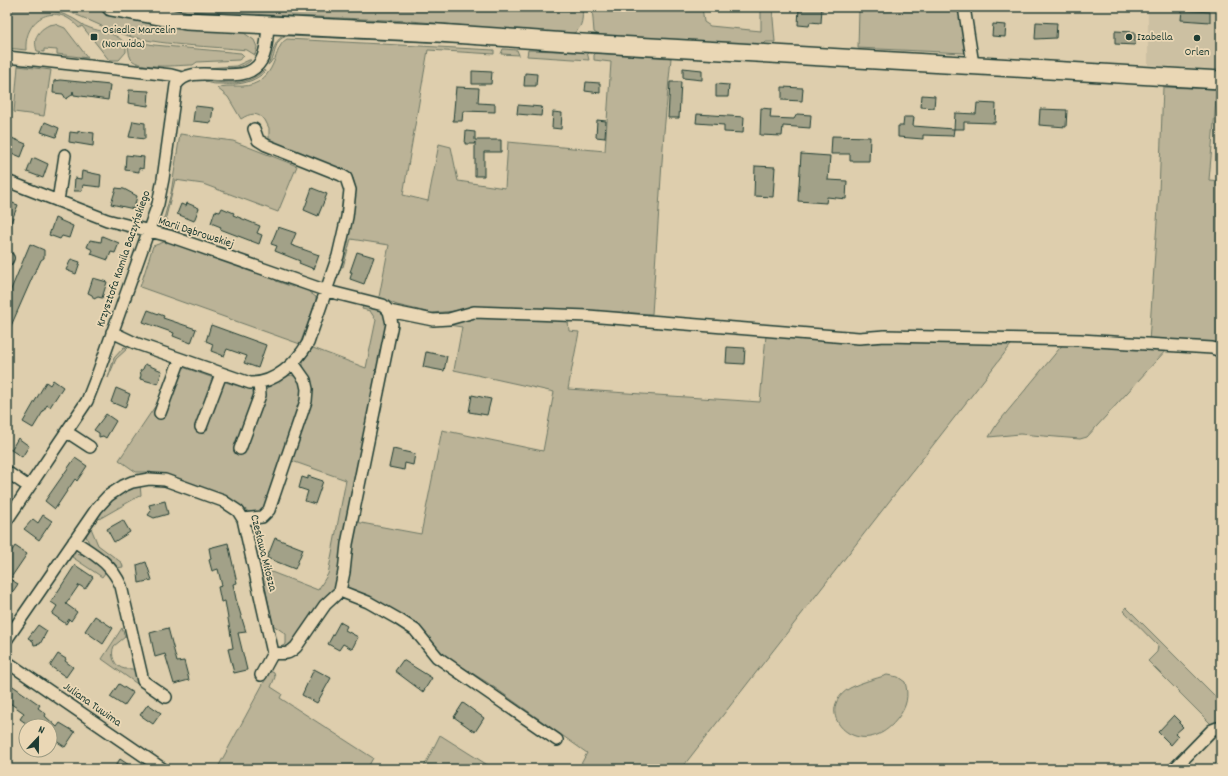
<svg xmlns="http://www.w3.org/2000/svg" width="1228" height="776" font-family="Dekko,sans-serif">
	<rect width="100%" height="100%" fill="#decead"/>
	<filter id="ink" filterUnits="userSpaceOnUse"><feTurbulence type="fractalNoise" baseFrequency=".025" numOctaves="2"/><feDisplacementMap in="SourceGraphic" scale="8" xChannelSelector="R" yChannelSelector="G"/><feConvolveMatrix kernelMatrix="1 2 1 2 8 2 1 2 1" color-interpolation-filters="sRGB"/></filter>
	<g filter="url(#ink)">
		<!-- built -->
		<path fill="#ccc0a2" d="M1148 7H1221V70L1148 65Z"/>
		<!-- green -->
		<path fill="#bbb397" stroke="#6d7866" d="M7 7C27 7 49 8 68 16 76 19 82 26 90 28 101 32 128 34 126 52L119 60H109L94 41 96 39 92 34 90 36 82 26 79 28C57 1 24 17 26 50L7 48Z
			M52 7H92L120 16 164 26 244 33 254 40 257 47 255 55 247 50C209 46 169 46 132 37 104 30 80 13 52 7Z
			M154 7H582C583 17 583 27 574 33L556 34 411 21 178 11Z
			M592 7H702L704 22 710 26 761 31V7H772L775 42H766L763 45 602 37 594 32Z
			M857 7H960L966 51 964 53 858 48 859 10Z
			M49 25 55 24 65 28 88 58 57 54V50L44 49V52L37 51C33 39 37 31 49 25Z
			M288 34 493 44V45L288 36C271 39 278 58 268 65 274 53 273 38 288 34Z
			M287 39 494 50V54L428 50 403 195 428 201 439 144 451 147 458 181 505 188 508 142 605 151 611 62 594 60V55L596 53 671 58 664 132 652 314 592 311 467 310 431 313 397 305 379 297 389 245 351 239 343 267 340 266 356 190 353 178 345 172 269 141V128L265 120C257 112 250 113 241 119L228 97 217 88C230 83 244 90 258 82 278 70 274 46 287 39Z
			M129 40 154 45 241 53 244 56 239 60 197 62 193 65C180 65 139 70 131 59 128 54 129 46 127 41Z
			M503 49 517 50 519 55 501 54Z
			M528 50 587 52 589 60 527 56Z
			M249 60H251C241 71 219 68 205 68L236 66Z
			M18 66 51 70 44 116 14 112Z
			M264 70 265 72C251 84 238 85 220 84 215 84 209 84 205 81 227 83 247 87 264 70Z
			M1163 87 1217 89 1209 180 1221 181V347L1149 342 1159 192Z
			M180 134 233 141 297 166 278 212 203 184 175 180 166 217 171 228 179 231V232L167 229 163 222 171 193Z
			M168 240 275 278 276 281 293 287 296 285 310 290 309 292 316 297V301L300 344 140 287 153 246 164 242 167 243Z
			M363 306 380 309 388 319 336 589 289 648H279L286 644V634L273 625 261 568 318 590 328 574 346 480 292 461 312 393 303 365V361L313 348 366 368 376 320 370 311 362 309Z
			M476 317 568 321 569 331 579 332 568 389 760 402 766 335 1014 341 681 769H589L581 764 587 753 488 683 448 658 431 642 347 587 356 522 421 534 442 430 543 451 554 392 454 370 462 327 442 324Z
			M1064 343 1167 349 1087 437 1080 439 1020 434 989 437 997 424Z
			M124 347 128 348 116 359 108 378 114 358Z
			M173 364C191 369 241 390 256 389 273 388 284 367 300 379L303 397 266 507 258 512H249L233 501 196 485 152 475 151 472H136L119 460 162 396Z
			M140 485 141 495 99 519 97 517 119 494Z
			M91 528 98 545 122 563 123 567 117 568 88 545 89 543 86 536Z
			M75 553C85 554 100 564 105 573L102 577 72 557Z
			M1126 607 1221 702V724L1217 722 1211 724 1148 661 1157 652 1158 646 1124 611Z
			M122 628 125 637 114 646C110 655 114 667 125 669 129 669 131 668 135 670L140 686 102 659Z
			M270 671 274 673 275 677 271 687 282 694 280 698 373 758 367 769H217Z
			M887 675 898 677 905 682C909 696 907 706 898 718 862 766 808 713 850 688 861 682 875 679 887 675Z
			M440 735 494 769H423Z"/>
		<!-- building -->
		<path fill="#a2a188" stroke="#1f3d34" d="M799 8H822L821 23 810 22 809 26 798 25Z
			M1182 10 1210 12V22L1181 20Z
			M1036 22 1057 23 1056 38 1035 39Z
			M993 24 1006 25 1005 37 992 36Z
			M1115 31 1135 32V45L1115 44Z
			M683 68 702 70V80L683 78Z
			M472 71 492 72 491 84H472Z
			M525 73 537 74 536 86H524Z
			M60 80 110 85 108 100 74 95 73 91 72 95 66 99 63 94 53 93 54 81Z
			M586 82 600 83V93L585 91Z
			M670 82H681L679 118H668Z
			M716 84 729 85 728 97H716Z
			M456 87 479 88 478 103 495 104V112L463 111 462 121H453Z
			M782 87 803 88 802 101 782 100Z
			M129 90 149 91 148 106 128 103Z
			M922 95 935 96 934 108 921 107Z
			M977 103 996 104 995 123 964 122V129H954L955 113 976 114Z
			M518 105 542 107 541 116 517 114Z
			M195 106 213 108 211 123 193 121Z
			M761 108 771 109 770 118 794 119 797 114 811 115 810 128 783 126 782 136 760 135Z
			M1040 109 1067 110 1066 127 1039 125Z
			M553 112 562 113 561 129 552 128Z
			M697 114 744 117 743 133 724 132V125L696 123Z
			M904 117H914L913 126 954 129 953 136 923 135V139L898 137V126H903Z
			M597 120 606 121 605 138 596 137Z
			M133 121 145 123V139L129 137Z
			M45 122 59 128 56 137 41 132Z
			M78 131 94 133 93 146 69 142 70 132 78 133Z
			M466 131 475 132V140H501V152H484V176H475V142L474 144H465Z
			M7 136 26 144 21 157 7 151Z
			M832 136 870 137 869 161H850V154H831Z
			M801 154 830 156 828 180 847 181 846 199 827 197 826 203 798 201Z
			M126 155 144 157 143 169 139 168V172L125 170Z
			M35 158 48 164 43 178 27 172 32 159Z
			M755 166 775 167 773 197 754 196Z
			M82 171 101 175 100 187 83 185 82 191H74L75 178 81 179Z
			M116 188 124 189 137 196 134 209 111 204Z
			M312 188 327 194 318 216 304 210Z
			M7 201 18 205 7 232Z
			M187 203 199 208 194 221 177 214 181 204 186 206Z
			M222 208 234 213 233 215 260 226 257 233 262 235 259 244 220 229 221 227 211 223 215 211 220 212Z
			M55 218 73 226 69 238 62 236 60 239 49 235Z
			M278 227 296 233 291 245 319 255 314 269 299 263 300 261 275 251 277 246 271 244Z
			M102 236 119 243 115 253 111 252 108 260 91 254 93 250 87 247 90 240 101 242Z
			M30 244 44 250V258L41 260 37 269H36L7 335V299Z
			M357 252 374 257 364 284 350 279 352 272H350Z
			M71 259 80 262 76 274 66 270Z
			M93 278 107 282 102 298 98 297 94 299 92 295 88 293Z
			M148 310 164 316 163 318 196 329 191 343 173 336 174 333 143 322Z
			M211 325 266 345 258 368 244 363 247 356 227 349 224 356 211 351 213 344 206 341Z
			M727 347 745 348 744 364 726 363Z
			M426 352 447 356 444 371 423 367Z
			M145 364 162 371 158 384 140 379 141 375 140 371 143 369Z
			M53 380 63 387 50 407 47 405 33 428 23 422 46 382 50 385Z
			M116 388 130 394 125 408 111 402Z
			M472 395 491 399 487 415 469 412Z
			M106 414 116 421 106 438 103 436 99 437V433L94 430Z
			M18 438 29 446 22 457 11 450Z
			M393 449 415 454 413 465 405 463 404 470 389 467Z
			M75 458 87 466 77 481 75 479 55 509 45 501Z
			M308 476 323 481 315 504 305 501 308 491 299 488 302 477 308 479Z
			M165 501 168 514 154 518 148 515 151 511 149 505Z
			M43 515 52 521 39 540 24 529 33 519 38 523Z
			M123 520 130 532 114 542 107 529Z
			M275 538 303 549 295 569 267 558Z
			M228 543 237 583 233 584 236 599 246 632 238 633 247 670 234 673 228 649 233 648 225 601 221 602 218 587 222 586 218 569 212 571 209 560 211 559 209 548Z
			M15 546 27 554 10 579 18 584 7 600V558Z
			M146 562 152 580 139 583 137 565Z
			M75 565 93 577 85 589 79 585 66 604 77 612 71 621 69 619 66 624 52 614 57 606 51 602Z
			M95 616 113 628 103 644 85 631Z
			M340 622 347 626 345 630 358 637 352 649 343 644 339 650 328 644Z
			M38 625 47 631 40 644 34 645 33 641 28 638Z
			M168 628 177 662 184 661 189 680 174 684 165 654 155 657 150 633Z
			M58 654 66 659 65 661 73 667 66 677 50 666Z
			M403 660 432 678 423 692 395 671Z
			M314 669 331 678 317 703 302 695Z
			M7 682 40 705 38 708 46 714 45 716 57 727 60 723 75 732 65 747 50 737 53 733 50 731V726H35L28 722 27 724 20 719 24 713 7 701Z
			M119 684 133 693 124 706 110 697Z
			M463 703 484 718 475 732 454 717Z
			M148 704 161 713 153 724 140 715Z
			M1174 715 1181 722 1179 723 1183 727 1175 734 1178 737 1171 745 1158 732Z
			M120 759 135 769H113Z"/>
		<g fill="none" stroke-linecap="round" stroke-linejoin="round">
			<defs>
				<path id="street" d="M964 7 973 64
					M7 57 171 75 182 78
					M7 181 107 220 169 236 327 291 383 305 389 311 392 324 347 544 344 572 340 591 325 605 296 647C288 655 284 654 273 653
					M58 201 65 155
					M7 260 8 258
					M389 311 433 320 449 319 474 312 588 316 859 338 885 336 1080 340 1212 348 1221 351
					M112 332 135 343 250 383C275 384 296 363 308 343L338 256 347 217 350 190 346 178 341 175 266 145 258 140 254 129
					M160 413 180 359
					M201 427 221 374
					M67 432 90 447
					M240 449 260 395 259 383
					M7 472 29 487
					M243 519 262 517 269 510 306 401 307 389 305 380 293 363
					M7 520 87 401 98 373 158 204 163 179 176 85C193 59 243 91 261 61 267 51 267 36 268 25
					M74 541C95 555 111 563 121 586L143 681 166 697
					M340 591 368 602 398 619 415 630 437 657 557 740
					M7 639 97 508 108 496 123 486 132 482 149 479 165 480 223 501 238 511 243 519 273 653 261 675
					M7 662 163 769
					M1174 769 1212 730 1217 728 1221 730"/>
				<path id="primary" d="M111 7 186 21 438 33 582 43 1221 80"/>
			</defs>
			<!-- street casing -->
			<use href="#street" stroke="#1f3d34" stroke-width="14"/>
			<!-- primary casing -->
			<use href="#primary" stroke="#1f3d34" stroke-width="20"/>
			<!-- street -->
			<use href="#street" stroke="#ead7b5" stroke-width="11"/>
			<!-- primary -->
			<use href="#primary" stroke="#ead7b5" stroke-width="17"/>
		</g>
	</g>
	<!-- markers -->
	<g fill="#1f3d34" stroke="#ead7b5" stroke-width="1.5">
		<rect x="90" y="33" width="8" height="8" rx="2"/>
		<circle cx="1129" cy="37" r="4"/>
		<circle cx="1197" cy="38" r="4"/>
	</g>
	<g text-anchor="middle" dominant-baseline="central" stroke-width="3.5" stroke-linejoin="round" paint-order="stroke">
		<!-- poi labels -->
		<g font-size="12" fill="#1f3d34" stroke="#ead7b5" text-anchor="start">
			<text x="102" y="30">Osiedle Marcelin<tspan x="102" dy="14">(Norwida)</tspan></text>
			<text x="1137" y="37">Izabella</text>
			<text x="1197" y="52" text-anchor="middle">Orlen</text>
		</g>
		<!-- street labels -->
		<g font-size="12" fill="#1f3d34" stroke="#ead7b5">
			<text transform="translate(196 233) rotate(18)">Marii Dąbrowskiej</text>
			<text transform="translate(124 259) rotate(-71)">Krzysztofa Kamila Baczyńskiego</text>
			<text transform="translate(263 553) rotate(76)">Czesława Miłosza</text>
			<text transform="translate(92 705) rotate(35)">Juliana Tuwima</text>
		</g>
	</g>
	<!-- margin -->
	<rect width="1228" height="776" fill="none" stroke="#ead7b5" stroke-width="24"/>
	<rect x="12" y="12" width="1204" height="752" fill="none" stroke="#1f3d34" stroke-width="1.5" filter="url(#ink)"/>
	<!-- north arrow -->
	<g transform="translate(38 738) rotate(22)"><circle r="19" fill="#ead7b5" stroke="#999981"/>
	<path d="M0-3L7 15L0 10L-7 15Z" fill="#1f3d34"/>
	<text y="-6" font-size="11" font-weight="bold" text-anchor="middle" fill="#1f3d34">N</text>
	</g>
</svg>
